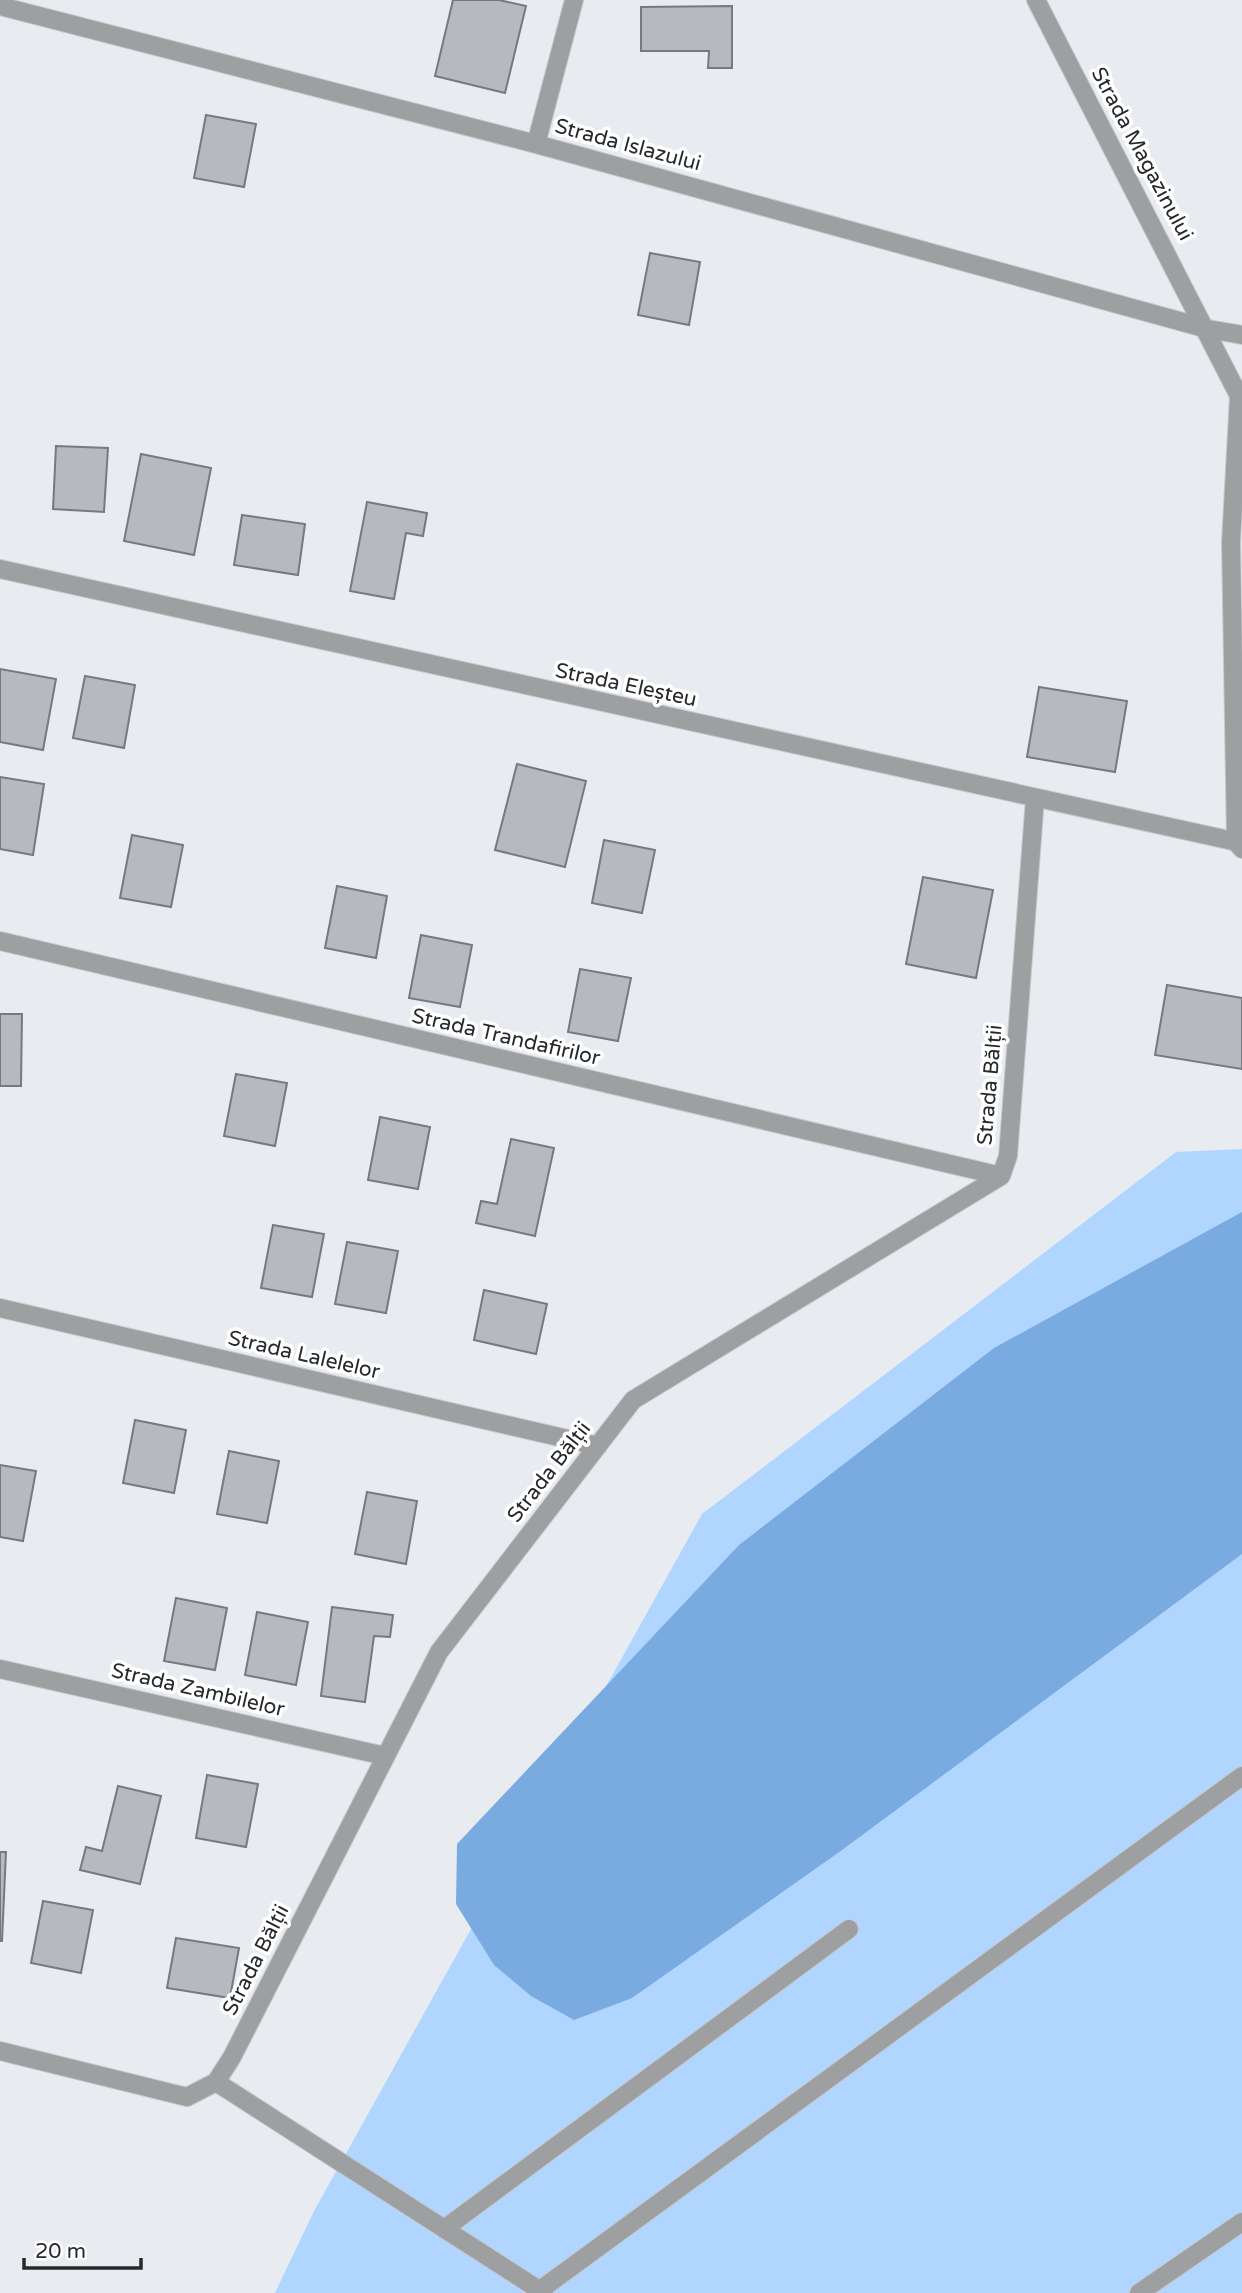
<svg xmlns="http://www.w3.org/2000/svg" width="1242" height="2293" font-family="'Varela Round',sans-serif">
	<rect width="100%" height="100%" fill="#e8ecf1"/>
	<!-- green -->
	<path fill="#b0d5fe" d="M1242 1149V2293H275L314 2211 702 1514 1176 1152Z"/>
	<!-- water -->
	<path fill="#7aabe0" d="M1242 1212V1554L842 1850 632 1998 574 2020 531 1996 494 1965 456 1904 457 1844 739 1545 994 1348Z"/>
	<!-- building -->
	<path fill="#b6babe" stroke="#767a7e" stroke-width="2" d="M453 0H499L526 6 505 93 435 76Z
		M732 6V68H708L709 51H641V7Z
		M206 115 256 124 244 187 194 178Z
		M650 253 700 262 689 325 638 315Z
		M56 446 108 448 104 512 53 509Z
		M141 454 211 468 194 555 124 541Z
		M367 502 427 513 423 536 406 533 394 599 350 591Z
		M242 515 305 524 298 575 234 565Z
		M0 669 56 679 43 750 0 742Z
		M85 676 135 685 124 748 73 738Z
		M1039 687 1127 701 1115 772 1027 757Z
		M517 764 586 781 565 867 495 850Z
		M0 777 44 784 33 855 0 849Z
		M132 835 183 845 171 907 120 898Z
		M604 840 655 850 642 913 592 903Z
		M923 877 993 890 976 978 906 964Z
		M337 886 387 896 376 958 325 948Z
		M421 935 472 945 460 1007 409 998Z
		M580 969 631 978 618 1041 568 1032Z
		M1167 985 1242 998V1069L1155 1055Z
		M0 1014H22L21 1086H0Z
		M236 1074 287 1083 275 1146 224 1136Z
		M380 1117 430 1127 418 1189 368 1180Z
		M511 1139 554 1148 535 1236 476 1223 481 1201 497 1204Z
		M273 1225 324 1234 312 1297 261 1288Z
		M347 1242 398 1251 386 1313 335 1304Z
		M484 1290 547 1304 536 1354 474 1340Z
		M135 1420 186 1430 174 1493 123 1483Z
		M229 1451 279 1461 267 1523 217 1514Z
		M0 1465 36 1471 23 1541 0 1537Z
		M367 1492 417 1501 406 1564 355 1554Z
		M176 1598 227 1608 215 1670 164 1661Z
		M332 1607 393 1615 390 1637 374 1636 365 1702 321 1696Z
		M257 1612 308 1622 296 1685 245 1675Z
		M207 1775 258 1784 246 1847 196 1838Z
		M118 1786 161 1796 140 1884 80 1870 86 1847 102 1851Z
		M0 1852H6L2 1941H0Z
		M43 1901 93 1910 81 1973 31 1963Z
		M176 1938 239 1948 230 1998 167 1988Z"/>
	<g fill="none" stroke-linecap="round" stroke-linejoin="round">
		<defs>
			<path id="minor" d="M1036 0 1239 396 1231 542 1236 842 1242 849
				M0 6 536 144 1208 329 1242 335
				M536 144 574 0
				M0 569 1242 843
				M0 941 1001 1176
				M0 1308 598 1446
				M0 1669 385 1756
				M0 2051 187 2097 216 2082 232 2057 439 1652 633 1400 1001 1176 1008 1156 1035 798
				M216 2082 544 2293
				M444 2229 849 1929
				M540 2290 1242 1776
				M1139 2293 1242 2222"/>
		</defs>
		<!-- minor casing -->
		<use href="#minor" stroke="#c5c9cd" stroke-width="20"/>
		<!-- minor -->
		<use href="#minor" stroke="#9d9fa1" stroke-width="18"/>
	</g>
	<g text-anchor="middle" dominant-baseline="central" stroke-width="7" stroke-linejoin="round" paint-order="stroke">
		<!-- street labels -->
		<g font-size="21" fill="#26282a" stroke="#fff">
			<text transform="translate(628 145) rotate(15)">Strada Islazului</text>
			<text transform="translate(1142 154) rotate(62)">Strada Magazinului</text>
			<text transform="translate(626 685) rotate(12)">Strada Eleșteu</text>
			<text transform="translate(506 1037) rotate(13)">Strada Trandafirilor</text>
			<text transform="translate(990 1085) rotate(-85)">Strada Bălții</text>
			<text transform="translate(304 1355) rotate(13)">Strada Lalelelor</text>
			<text transform="translate(549 1472) rotate(-52)">Strada Bălții</text>
			<text transform="translate(198 1690) rotate(13)">Strada Zambilelor</text>
			<text transform="translate(256 1960) rotate(-63)">Strada Bălții</text>
		</g>
	</g>
	<!-- scale -->
	<path d="M24 2258v10h117v-10" fill="none" stroke="#26282a" stroke-width="3.5"/>
	<text x="35" y="2258" font-size="21" fill="#26282a" stroke="#ffffff" stroke-width="5" paint-order="stroke">20 m</text>
</svg>
